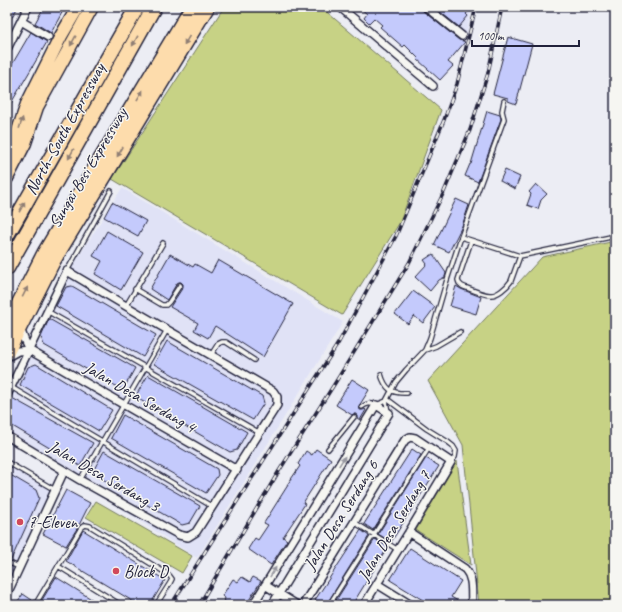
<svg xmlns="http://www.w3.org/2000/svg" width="622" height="612" font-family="Caveat,sans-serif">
	<rect width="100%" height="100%" fill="#ecedf4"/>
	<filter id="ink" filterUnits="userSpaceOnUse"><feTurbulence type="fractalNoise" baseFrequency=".025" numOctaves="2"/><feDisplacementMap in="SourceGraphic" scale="8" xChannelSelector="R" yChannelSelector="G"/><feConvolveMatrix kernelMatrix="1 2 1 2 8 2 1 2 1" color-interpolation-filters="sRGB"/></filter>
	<g filter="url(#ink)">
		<!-- built -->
		<path fill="#e0e2f6" d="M432 7H472L466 36Z
			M122 188 343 322 197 558 7 435V404L70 270Z
			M7 465 51 490 7 586Z"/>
		<!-- green -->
		<path fill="#c7d285" stroke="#747a60" d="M224 7H321L441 110 400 222 342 315 112 179Z
			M615 241V605H479L463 445 428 381 542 257Z
			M457 461 471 565 416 530Z
			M96 501 192 556 182 573 86 517Z"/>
		<!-- building -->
		<path fill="#c4cafc" stroke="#22223b" d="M7 7H18L7 25Z
			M44 7H65L51 33 35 23Z
			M359 7H421L423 11 459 40 463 41 465 42 448 62 453 66 440 80 417 59 418 58 405 45 403 47 380 27 382 25 374 18 369 23 364 18 367 14Z
			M434 7H472L466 14 468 16 459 27Z
			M31 32 47 42 7 110V73Z
			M508 37 532 44 516 104 508 101V98L493 94Z
			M487 111 500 115 501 119 478 182 465 176 470 164H471Z
			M505 170 520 177 515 189 500 181Z
			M536 184 547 194 541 200 538 209 527 205 531 194 529 192Z
			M456 199 469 205 462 226 449 252 434 245Z
			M112 202 146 221 138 236 104 217Z
			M107 231 143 252 121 290 95 274 102 261 93 256Z
			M170 254 193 267 195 264 211 273 218 260 293 304 263 357 215 326 208 338 194 330 198 323 170 307 183 287V284L181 282H179L177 283 167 300 150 289Z
			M433 254 446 273 445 277 439 280 430 291 415 277 427 264 424 260Z
			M72 286 156 335 143 357 56 306 66 287Z
			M456 286 461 289 481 297 476 314 450 306Z
			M413 291 435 307 423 323 414 316 408 324 395 314Z
			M49 319 135 368 123 390 44 345 41 337Z
			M167 341 262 396 264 403 253 420 154 364Z
			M36 364 112 410 99 431 20 385 28 367Z
			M148 375 247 432 237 450 230 452 135 397Z
			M352 379 369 390 359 406 360 410H363L365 409 366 410 360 420 357 418V416L356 414H353L352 415 336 405Z
			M12 398 93 443 80 466 9 424 7 419V413Z
			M123 415 217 469 218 475 206 493 111 438Z
			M316 449 331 459 303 503 305 504 283 537 287 540 271 565 248 549 255 538 258 540 268 525 264 523 288 485H287L300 466 298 464 306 451 312 455Z
			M412 449 421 455 373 530 364 524Z
			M104 451 200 506 190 523 182 525 92 473Z
			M426 458 439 466 391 542 378 534Z
			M7 473 36 490 39 498 11 560 7 559Z
			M66 490 90 503 78 527 66 546 43 534Z
			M83 530 165 580 150 605H139L66 561Z
			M361 530 369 536 326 605H322L315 600Z
			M375 539 388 547 352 605H333Z
			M410 548 461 581 451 597 465 605H431L390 580Z
			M56 577 101 605H39Z
			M242 577 250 582 253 577 261 581 246 605H231L224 601 225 598 222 596 233 579 238 582Z
			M23 594 32 600 29 605H15Z"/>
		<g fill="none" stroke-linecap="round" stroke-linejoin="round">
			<defs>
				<path id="lane" d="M461 237 520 256 606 238 615 236
					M471 241 458 280 459 283 462 286C470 289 483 295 490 295 497 296 507 287 511 281L520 256
					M67 271 111 191
					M135 289 162 305H166L169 302 180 285
					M126 306 163 243
					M47 311 260 433
					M425 350 436 346 460 332
					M211 355 218 344 222 342H226L254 360
					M381 374C385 388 391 394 407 393
					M11 387 213 507
					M387 399 427 429 448 442 453 446 456 451 455 457 451 462
					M386 401 396 382 406 370 425 350 430 338 446 283 461 237 504 119 502 111 504 101
					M362 407C367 403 370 403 376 405L386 401 388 412
					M328 449 354 417
					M7 462 55 490
					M80 480 167 330
					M354 522 398 550
					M7 562 19 567
					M58 566 121 605
					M35 605 81 528 85 525 90 526 169 575 172 579 170 583 156 605
					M329 605 429 448"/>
				<path id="street" d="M340 7 433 86
					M426 7 462 36
					M21 21 48 37
					M7 49 28 7
					M20 328 24 339 29 350
					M29 350 237 470
					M7 357 18 351 29 350
					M7 395 67 271 126 306 273 391 277 397V405L196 532 188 537 179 535 80 480 7 436
					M409 532 465 569C474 579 471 592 472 605
					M377 584 411 605
					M265 585 297 605
					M7 594 64 471
					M253 605 376 405 389 413 272 605
					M303 605 405 440 410 437 415 438 451 462 409 532 364 605"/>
				<path id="primary" d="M7 159 15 140 27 104 61 36 78 7
					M7 178 25 143 37 107 92 7"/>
				<path id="highway" d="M7 235 137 7
					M7 268 154 7
					M7 327 45 252 192 7
					M7 352 53 261 207 7"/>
			</defs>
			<!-- lane casing -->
			<use href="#lane" stroke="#22223b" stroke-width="6"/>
			<!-- street casing -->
			<use href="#street" stroke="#22223b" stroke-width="10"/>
			<!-- primary casing -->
			<use href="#primary" stroke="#22223b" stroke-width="15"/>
			<!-- highway casing -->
			<use href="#highway" stroke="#22223b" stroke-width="17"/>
			<!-- lane -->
			<use href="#lane" stroke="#f6f6f2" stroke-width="3.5"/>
			<!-- street -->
			<use href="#street" stroke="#f6f6f2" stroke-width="7"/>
			<!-- primary -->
			<use href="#primary" stroke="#fddcac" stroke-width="12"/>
			<!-- highway -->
			<use href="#highway" stroke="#fddcac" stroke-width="14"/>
			<defs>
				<path id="rail" d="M171 605 339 342 396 236 444 120 457 84 476 7
					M199 605 279 471 335 383 409 263 444 192 470 130 488 73 502 7"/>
			</defs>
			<!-- rail casing -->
			<use href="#rail" stroke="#22223b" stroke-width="3.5"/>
			<!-- rail -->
			<use href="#rail" stroke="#f6f6f2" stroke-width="2" stroke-dasharray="6" stroke-linecap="butt"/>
		</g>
		<!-- one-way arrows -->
		<defs><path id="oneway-solid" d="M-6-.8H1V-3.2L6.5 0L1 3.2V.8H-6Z"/></defs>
		<g fill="#907f74">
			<use href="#oneway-solid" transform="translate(187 40) rotate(121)"/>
			<use href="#oneway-solid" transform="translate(73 41) rotate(119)"/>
			<use href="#oneway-solid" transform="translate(135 41) rotate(119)"/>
			<use href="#oneway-solid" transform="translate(140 95) rotate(-59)"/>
			<use href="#oneway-solid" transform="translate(21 123) rotate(-72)"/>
			<use href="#oneway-solid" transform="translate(120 152) rotate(121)"/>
			<use href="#oneway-solid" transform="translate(71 154) rotate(119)"/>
			<use href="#oneway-solid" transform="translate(22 207) rotate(-61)"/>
			<use href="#oneway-solid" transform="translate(25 292) rotate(-63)"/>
		</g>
		<g fill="#9797a0">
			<use href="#oneway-solid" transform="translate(342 461) rotate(-58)"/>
			<use href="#oneway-solid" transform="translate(273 572) rotate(-58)"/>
		</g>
	</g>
	<!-- markers -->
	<g fill="#d1495b" stroke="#f6f6f2" stroke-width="1.5">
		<circle cx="20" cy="522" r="4"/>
		<circle cx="116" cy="571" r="4"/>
	</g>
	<g text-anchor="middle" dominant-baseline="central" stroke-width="3" stroke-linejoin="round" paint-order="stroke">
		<!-- street labels -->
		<g font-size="17" fill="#22223b" stroke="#f6f6f2">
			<text transform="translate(65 129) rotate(-61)">North–South Expressway</text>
			<text transform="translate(88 168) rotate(-59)">Sungai Besi Expressway</text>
			<text transform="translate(140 397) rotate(30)">Jalan Desa Serdang 4</text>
			<text transform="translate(104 476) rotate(30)">Jalan Desa Serdang 3</text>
			<text transform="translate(341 515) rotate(-58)">Jalan Desa Serdang 6</text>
			<text transform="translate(394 526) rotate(-59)">Jalan Desa Serdang 7</text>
		</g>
		<!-- poi labels -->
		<g font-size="17" fill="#22223b" stroke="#f6f6f2" text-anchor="start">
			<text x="28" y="522">7-Eleven</text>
			<text x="124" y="571">Block D</text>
		</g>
	</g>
	<!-- margin -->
	<rect width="622" height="612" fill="none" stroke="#f6f6f2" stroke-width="24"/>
	<rect x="12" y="12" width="598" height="588" fill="none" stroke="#22223b" stroke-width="1.5" filter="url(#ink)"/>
	<!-- scale -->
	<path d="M472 40v6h107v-6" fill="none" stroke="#22223b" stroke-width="2"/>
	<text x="478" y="40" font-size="12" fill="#22223b" stroke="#f6f6f2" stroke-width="3" paint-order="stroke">100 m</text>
</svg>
